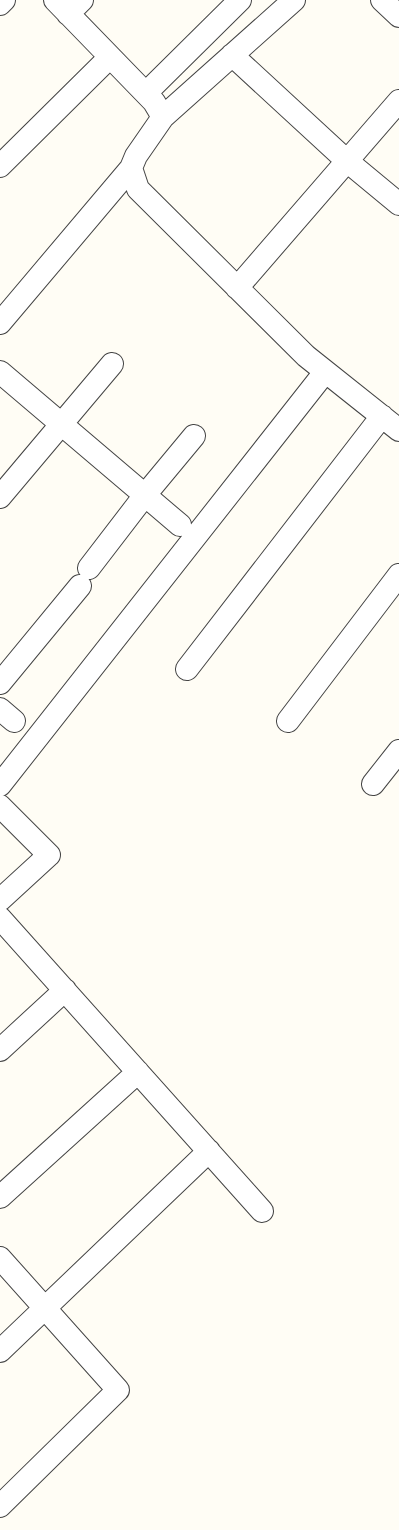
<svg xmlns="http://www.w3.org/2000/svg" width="399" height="1530" font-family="Bitter,serif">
	<rect width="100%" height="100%" fill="#fffdf5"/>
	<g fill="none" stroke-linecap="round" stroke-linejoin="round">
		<defs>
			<path id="minor" d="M55 0 154 102 163 117 136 156 131 168 138 189 306 356 399 430
				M382 0 399 16
				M0 4 4 0
				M68 14 82 0
				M232 55 347 161 399 204
				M146 93 240 0
				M163 117 294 0
				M0 166 110 57
				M237 288 399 101
				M0 323 131 168
				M0 372 180 525
				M0 497 112 364
				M89 568 145 495 194 436
				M187 669 382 416
				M0 683 80 586
				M0 709 14 721
				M288 721 399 575
				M373 784 399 751
				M0 785 325 372
				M0 806 49 855 0 900
				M0 918 262 1211
				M0 1050 65 990
				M0 1197 138 1072
				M0 1258 118 1390 0 1506
				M0 1351 209 1151"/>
		</defs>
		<!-- minor casing -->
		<use href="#minor" stroke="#444" stroke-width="24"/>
		<!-- minor -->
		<use href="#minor" stroke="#fff" stroke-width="22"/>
	</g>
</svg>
